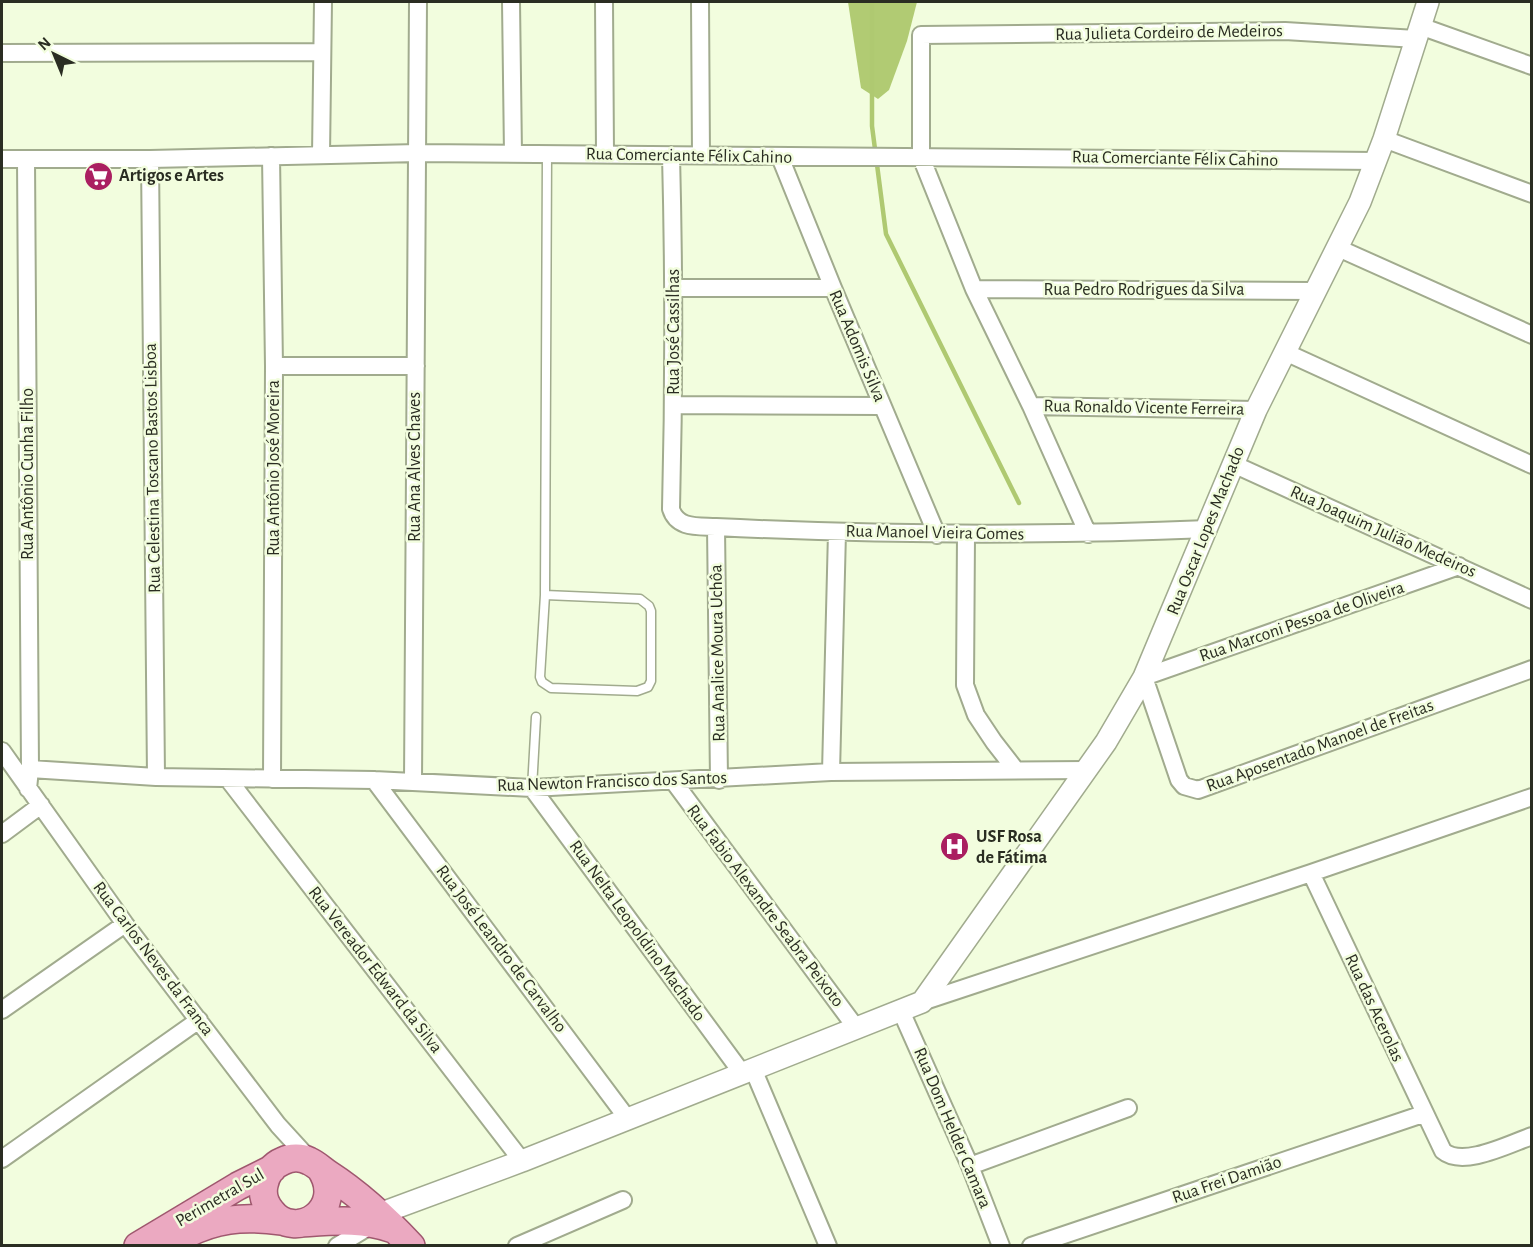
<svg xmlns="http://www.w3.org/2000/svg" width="1533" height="1247" font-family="'Alegreya Sans',sans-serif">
	<rect width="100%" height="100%" fill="#f2fdde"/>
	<!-- forest -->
	<path fill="#b1cb73" d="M848 2H917L907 41 889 90 878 99 861 88Z"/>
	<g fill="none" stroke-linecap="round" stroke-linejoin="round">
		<!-- stream -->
		<path stroke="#afc971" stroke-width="4.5" d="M872 2V126L886 234 1019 503"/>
		<defs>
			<path id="service" d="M545 595 547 154
				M545 595 640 599 649 606 651 611V681L648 687 637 691 551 688 542 682 540 677Z
				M532 788 536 717"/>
			<path id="minor" d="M511 2 513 154
				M604 2 605 154
				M700 2 701 156
				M1420 26 1532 66
				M2 53 322 52
				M1384 139 1532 194
				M321 155 323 2
				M671 155C674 273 674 391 671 509 677 529 698 526 716 527 880 535 1043 536 1208 529
				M271 156 274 366 272 779
				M780 157 833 288 937 535
				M2 159H150L418 153 1376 161
				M26 159 30 769 28 789
				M150 159 156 777
				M1338 248 1532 335
				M674 288H833
				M974 289 1314 291
				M1285 352 1532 465
				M274 366H416
				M674 405 881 406
				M1031 406 1256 410
				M1233 464 1532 600
				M716 527 719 780
				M1088 534 1031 406 974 289 921 157V35L1285 31 1416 39
				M966 535 965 685 976 715 994 742 1015 769
				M1459 566 1144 677 1179 780 1184 786 1198 790 1532 669
				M2 751 125 924 278 1125 310 1160
				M30 769 156 777 374 780 532 788 831 772 1087 770
				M831 772 837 532
				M228 779 522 1161
				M374 780 627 1118
				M413 782 418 2
				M674 782 857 1029
				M532 788 742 1073
				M2 834 41 805
				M1311 873 1443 1151C1463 1168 1509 1144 1532 1136
				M922 1002 1311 873 1532 797
				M2 1010 125 924
				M901 1011 970 1166 1001 1246
				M753 1069 828 1246
				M2 1159 199 1020
				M970 1166 1128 1108
				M337 1246 375 1223
				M517 1246 623 1200
				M1031 1246 1423 1114"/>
			<path id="tertiary" d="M379 1214 522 1161 922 1002 1106 742 1144 677 1256 410 1360 202 1384 139 1428 2"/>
			<path id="primary" d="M320 1168C348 1209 295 1243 271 1211 265 1204 262 1194 264 1185 266 1174 273 1165 283 1161 291 1157 301 1157 309 1161 316 1164 322 1170 328 1174 359 1194 386 1219 411 1246
				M301 1223C334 1221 363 1218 393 1229
				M179 1238C214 1218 243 1216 282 1221
				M138 1246 238 1186 272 1169"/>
		</defs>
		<!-- service casing -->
		<use href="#service" stroke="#a1ab8e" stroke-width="11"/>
		<!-- minor casing -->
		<use href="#minor" stroke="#a1ab8e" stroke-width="20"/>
		<!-- tertiary casing -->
		<use href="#tertiary" stroke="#a1ab8e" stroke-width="24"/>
		<!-- primary casing -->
		<use href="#primary" stroke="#9f586f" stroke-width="30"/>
		<!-- service -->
		<use href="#service" stroke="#fff" stroke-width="8"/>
		<!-- minor -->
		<use href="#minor" stroke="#fff" stroke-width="16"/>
		<!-- tertiary -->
		<use href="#tertiary" stroke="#fff" stroke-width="21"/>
		<!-- primary -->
		<use href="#primary" stroke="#eba9c1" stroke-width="27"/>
	</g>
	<!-- icons -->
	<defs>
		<symbol id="supermarket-disc" viewBox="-11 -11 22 22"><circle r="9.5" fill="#aa1f61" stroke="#f2fdde"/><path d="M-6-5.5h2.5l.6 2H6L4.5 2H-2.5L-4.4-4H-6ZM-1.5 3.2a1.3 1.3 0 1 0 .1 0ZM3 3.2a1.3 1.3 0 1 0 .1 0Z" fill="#fff"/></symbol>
		<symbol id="hospital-disc" viewBox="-11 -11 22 22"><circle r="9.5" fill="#aa1f61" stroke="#f2fdde"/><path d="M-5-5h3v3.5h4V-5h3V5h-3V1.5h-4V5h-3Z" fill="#fff"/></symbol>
	</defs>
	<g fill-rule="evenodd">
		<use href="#supermarket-disc" x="82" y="160" width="33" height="33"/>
		<use href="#hospital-disc" x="938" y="830" width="33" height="33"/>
	</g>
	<g text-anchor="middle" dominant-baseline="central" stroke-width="5" stroke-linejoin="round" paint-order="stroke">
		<!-- street labels -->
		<g font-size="18" fill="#2a2d22" stroke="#f2fdde">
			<text transform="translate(1169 33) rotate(-1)">Rua Julieta Cordeiro de Medeiros</text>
			<text transform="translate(689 156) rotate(1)">Rua Comerciante Félix Cahino</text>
			<text transform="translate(1175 159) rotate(1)">Rua Comerciante Félix Cahino</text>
			<text x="1144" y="290">Rua Pedro Rodrigues da Silva</text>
			<text transform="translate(674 332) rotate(-90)">Rua José Cassilhas</text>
			<text transform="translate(857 346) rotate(67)">Rua Adomis Silva</text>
			<text transform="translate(1144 408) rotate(1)">Rua Ronaldo Vicente Ferreira</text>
			<text transform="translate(415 467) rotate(-90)">Rua Ana Alves Chaves</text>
			<text transform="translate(153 468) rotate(-91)">Rua Celestina Toscano Bastos Lisboa</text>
			<text transform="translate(274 468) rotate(-90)">Rua Antônio José Moreira</text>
			<text transform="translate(28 474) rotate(-90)">Rua Antônio Cunha Filho</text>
			<text transform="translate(1206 531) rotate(-68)">Rua Oscar Lopes Machado</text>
			<text transform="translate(1383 532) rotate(24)">Rua Joaquim Julião Medeiros</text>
			<text transform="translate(935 533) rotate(1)">Rua Manoel Vieira Gomes</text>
			<text transform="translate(1302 622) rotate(-19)">Rua Marconi Pessoa de Oliveira</text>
			<text transform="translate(718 653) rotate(-91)">Rua Analice Moura Uchôa</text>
			<text transform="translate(1320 746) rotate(-20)">Rua Aposentado Manoel de Freitas</text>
			<text transform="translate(612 782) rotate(-2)">Rua Newton Francisco dos Santos</text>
			<text transform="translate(765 906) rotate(53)">Rua Fabio Alexandre Seabra Peixoto</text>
			<text transform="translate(637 931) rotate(54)">Rua Nelta Leopoldino Machado</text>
			<text transform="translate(501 949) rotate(53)">Rua José Leandro de Carvalho</text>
			<text transform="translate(153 959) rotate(53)">Rua Carlos Neves da Franca</text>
			<text transform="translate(375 970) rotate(52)">Rua Vereador Edward da Silva</text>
			<text transform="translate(1374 1008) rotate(65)">Rua das Acerolas</text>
			<text transform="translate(952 1128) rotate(67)">Rua Dom Helder Camara</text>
			<text transform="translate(1227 1180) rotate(-19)">Rua Frei Damião</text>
			<text transform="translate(220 1198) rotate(-30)">Perimetral Sul</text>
		</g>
		<!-- poi labels -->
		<g font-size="18" font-weight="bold" fill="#2a2d22" stroke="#f2fdde" text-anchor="start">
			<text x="119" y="176">Artigos e Artes</text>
			<text x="976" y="837">USF Rosa<tspan x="976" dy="21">de Fátima</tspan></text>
		</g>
	</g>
	<!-- border -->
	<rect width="1533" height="1247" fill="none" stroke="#2a2d22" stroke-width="6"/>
	<!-- north arrow -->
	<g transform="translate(54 54) rotate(317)" stroke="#f2fdde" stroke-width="4.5" paint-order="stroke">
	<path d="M0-4.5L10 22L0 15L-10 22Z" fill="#2a2d22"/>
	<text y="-9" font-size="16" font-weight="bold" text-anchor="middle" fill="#2a2d22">N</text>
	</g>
</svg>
